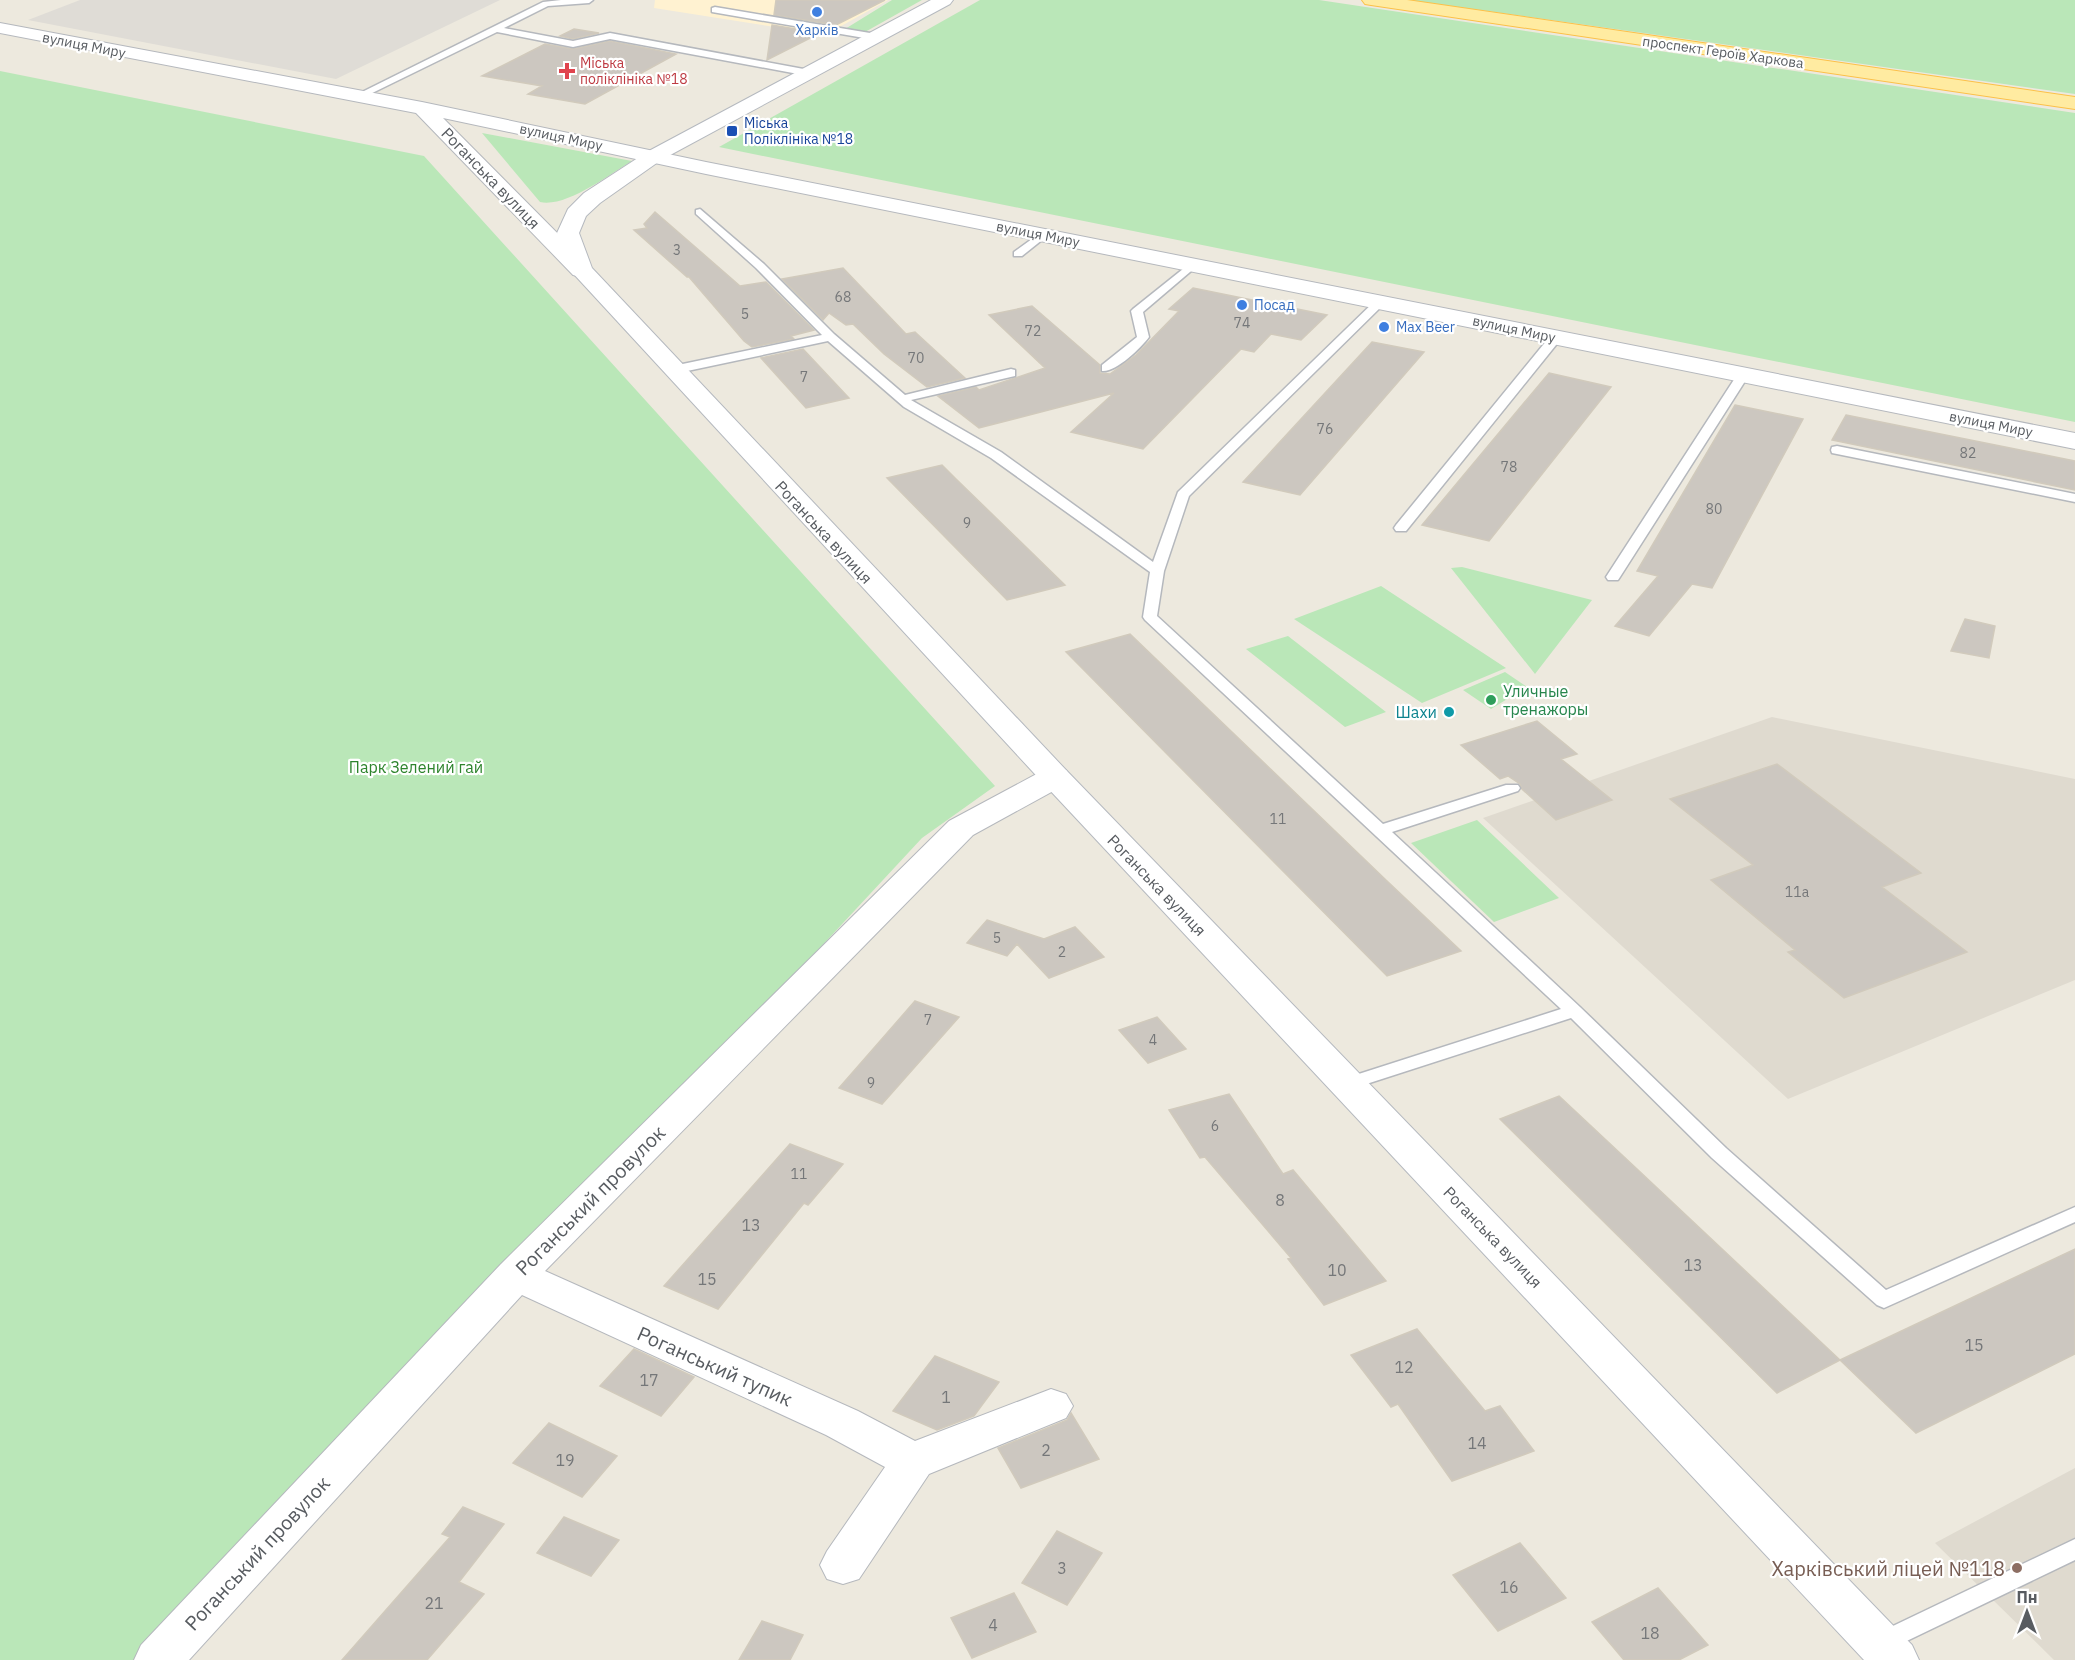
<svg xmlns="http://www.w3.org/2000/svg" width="2075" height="1660" font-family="'IBM Plex Sans',sans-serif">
	<rect width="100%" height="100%" fill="#ede9de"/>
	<!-- commercial -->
	<path fill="#fff2d1" d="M655 0H888L825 35 654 8Z"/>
	<!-- industrial -->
	<path fill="#dfdcd6" d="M80 0H500L336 79 28 20Z"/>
	<!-- education -->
	<path fill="#dfdacf" d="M1772 717 2075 779V980L1788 1099 1483 818Z
		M2075 1468V1660H2054L1935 1543Z"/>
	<!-- green -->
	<path fill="#bae7b8" d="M892 0H922L865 32 845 29Z
		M980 0H1319L2075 113V422L719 147Z
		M1408 0H2075V94L1409 0Z
		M0 71 424 156 995 786 922 838 158 1660H0Z
		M482 133 632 161C610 174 566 208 540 202Z
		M1462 567 1592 600 1535 674 1451 568Z
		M1381 586 1506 668 1422 703 1294 619Z
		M1288 636 1386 712 1345 727 1246 649Z
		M1505 672 1527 687 1491 709 1463 690Z
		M1477 820 1559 898 1494 922 1411 843Z"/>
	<!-- building -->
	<path fill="#ccc7c0" stroke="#d1cabc" stroke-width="1.5" d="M776 0H885L836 25 774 15Z
		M772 25 820 33 767 60Z
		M574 29 599 33 573 39 560 36Z
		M610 41 676 54 585 104 528 94 542 86 482 76 545 44 573 49Z
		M655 212 740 286 766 282 814 330 791 336 794 339 752 347 744 341 689 277H687L634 230 647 228 644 224Z
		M843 268 906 334 915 332 965 378 927 387 884 354 853 324 846 325 829 313 823 320 782 279Z
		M1193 288 1327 315 1301 340 1271 334 1254 352 1241 349 1143 449 1071 432 1114 393 979 428 938 396 976 387 979 390 1045 368 989 315 1032 306 1100 365V373L1110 374 1136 355 1179 311 1169 309Z
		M1372 342 1424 352 1300 495 1243 482Z
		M803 349 849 398 806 408 761 358Z
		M1549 373 1611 387 1489 541 1422 525Z
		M1735 405 1803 419 1712 588 1692 584 1649 636 1615 626 1658 576 1637 571Z
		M1846 415 2075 461V490L1832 440Z
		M942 465 956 479 1065 585 1007 600 887 478Z
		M1965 619 1995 626 1989 658 1951 651Z
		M1130 634 1387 881 1461 951 1387 976 1066 652Z
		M1537 721 1577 754 1561 759 1612 800 1556 820 1522 789 1520 784 1508 776 1500 779 1461 745Z
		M1777 764 1921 873 1882 887 1967 952 1844 998 1788 952 1795 950 1711 880 1753 865 1670 799Z
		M987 920 1044 939 1075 927 1104 957 1049 978 1017 944 1007 956 967 943Z
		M915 1001 959 1017 882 1104 839 1088Z
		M1157 1017 1186 1049 1148 1063 1119 1030Z
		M1229 1094 1283 1174 1293 1170 1386 1281 1324 1305 1288 1259 1291 1258 1205 1157 1200 1158 1169 1110Z
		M1559 1096 1637 1169 1840 1360 1777 1393 1500 1119Z
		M790 1144 843 1164 808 1205 804 1203 718 1309 664 1286Z
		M2075 1249V1354L1916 1433 1840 1360Z
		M1417 1329 1485 1411 1500 1406 1534 1451 1452 1481 1398 1404 1391 1407 1351 1355Z
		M634 1349 694 1377 661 1416 600 1386Z
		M935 1356 999 1382 974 1416 937 1430 893 1411Z
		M1071 1413 1099 1459 1021 1488 998 1448 1067 1420Z
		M549 1423 617 1456 582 1497 513 1463Z
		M463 1507 504 1524 459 1582 484 1594 427 1660H342L450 1537 442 1534Z
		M564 1517 619 1540 591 1576 537 1553Z
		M1057 1531 1102 1553 1067 1605 1022 1583Z
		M1520 1543 1566 1598 1498 1631 1453 1575Z
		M1658 1588 1708 1645 1679 1660H1624L1592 1622Z
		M1014 1593 1036 1632 972 1658 951 1618Z
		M762 1621 803 1635 790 1660H739Z"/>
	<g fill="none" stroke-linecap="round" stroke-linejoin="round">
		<defs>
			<path id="service" d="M561 0H593L589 3 548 6 504 28 573 41 610 33 809 70 814 73 809 76 610 39 573 47 497 32 362 98 354 96 543 2Z
				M715 7 876 34 881 37 876 40 712 12V8Z
				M700 209 764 264 834 334 905 395 1011 369 1015 370V376L911 400 1001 452 1153 562 1178 492 1377 299H1385V303L1189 496 1164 571 1157 616 1383 824 1506 785H1518L1520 788 1518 791 1392 832 1580 1007 1726 1148 1886 1290 2075 1207V1222L1884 1308 1877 1305 1712 1158 1571 1018 1354 1088 1347 1090 1340 1088 1338 1084 1340 1080 1561 1009 1145 620 1143 617 1150 572 991 458 904 407 828 341 673 374 669 373 667 370 673 366 822 335 756 268 696 214V210Z
				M1043 231 1048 234 1047 236 1022 256H1014V252Z
				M1193 261 1197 262V266L1143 312 1149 337C1141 348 1115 373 1102 371V365L1137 337 1131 311 1133 309Z
				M1556 333 1562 337 1560 340 1406 531H1396L1394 528 1396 525 1552 334Z
				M1743 371 1749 375 1620 577 1618 580H1608L1606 577 1737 375Z
				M1837 446 2075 494V502L1832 453 1831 450 1832 447Z
				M2075 1539V1560L1888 1650 1880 1653 1872 1650 1868 1643 1872 1636Z"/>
			<path id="minor" d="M1055 767 1066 770 1071 777 1066 784 973 835 545 1271 858 1411 915 1441 1051 1389 1066 1394 1073 1406 1066 1418 929 1474 859 1579 843 1584 827 1579 820 1565 827 1551 885 1467 826 1435 522 1295 189 1660H134L141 1645 501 1264 949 821 1044 770Z"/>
			<path id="tertiary" d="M0 23 422 102 706 162 2075 433V449L706 174 443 118 589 265 592 270 589 275 581 277 573 275 416 113 0 33Z"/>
			<path id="secondary" d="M931 0H953L950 4 661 160 600 203 586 216 579 233 592 268 1066 770 1912 1645 1919 1660H1864L1044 784 570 270 557 233 568 209 584 193 647 152Z"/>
			<path id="primary" d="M1362 0H1407L2075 97V109L1371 5 1365 4Z"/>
		</defs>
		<!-- service casing -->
		<use href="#service" stroke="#b5b8bd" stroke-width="3"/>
		<!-- minor casing -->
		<use href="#minor" stroke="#b5b8bd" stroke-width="2"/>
		<!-- tertiary casing -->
		<use href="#tertiary" stroke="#b5b8bd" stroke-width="2"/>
		<!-- secondary casing -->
		<use href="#secondary" stroke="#b5b9bf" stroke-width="2"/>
		<!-- primary casing -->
		<use href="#primary" stroke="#fcc048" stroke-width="2"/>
		<!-- service -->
		<use href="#service" fill="#fff" fill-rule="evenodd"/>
		<!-- minor -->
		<use href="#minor" fill="#fff" fill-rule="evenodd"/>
		<!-- tertiary -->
		<use href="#tertiary" fill="#fff" fill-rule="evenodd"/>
		<!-- secondary -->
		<use href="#secondary" fill="#fff" fill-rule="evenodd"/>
		<!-- primary -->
		<use href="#primary" fill="#ffeba1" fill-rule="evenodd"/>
	</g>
	<!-- markers -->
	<g fill="#3f7fe0" stroke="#fff" stroke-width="2">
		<circle cx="817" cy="12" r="6"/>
		<circle cx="1242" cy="305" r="6"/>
		<circle cx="1384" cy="327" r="6"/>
	</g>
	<path fill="#e0444e" stroke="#fff" stroke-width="2" d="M564 62h6v6h6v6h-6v6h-6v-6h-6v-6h6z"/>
	<rect fill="#1a4fb4" stroke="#fff" stroke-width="2" x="726" y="125" width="12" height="12" rx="3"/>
	<circle fill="#2e9e5b" stroke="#fff" stroke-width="2" cx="1491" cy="700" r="6"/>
	<circle fill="#0f9aa8" stroke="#fff" stroke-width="2" cx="1449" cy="712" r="6"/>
	<circle fill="#8d6e63" stroke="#fff" stroke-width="2" cx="2017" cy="1568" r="6"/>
	<g text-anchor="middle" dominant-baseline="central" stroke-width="4.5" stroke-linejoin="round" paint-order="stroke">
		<!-- far-shop labels -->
		<g font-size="14" fill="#366cbe" stroke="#fff" text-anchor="start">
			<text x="817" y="30" text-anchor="middle">Харків</text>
			<text x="1254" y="305">Посад</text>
			<text x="1396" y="327">Max Beer</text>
		</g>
		<!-- far-street labels -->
		<g font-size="14" fill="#585c61" stroke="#fff">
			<text transform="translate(84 45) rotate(11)">вулиця Миру</text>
			<text transform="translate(1723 52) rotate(8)">проспект Героїв Харкова</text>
			<text transform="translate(561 137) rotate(12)">вулиця Миру</text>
			<text transform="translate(1038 234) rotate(11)">вулиця Миру</text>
			<text transform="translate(1514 329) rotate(12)">вулиця Миру</text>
			<text transform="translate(1991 424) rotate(11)">вулиця Миру</text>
		</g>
		<!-- far-health labels -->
		<g font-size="14" fill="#be3a42" stroke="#fff" text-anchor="start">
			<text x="580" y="63">Міська<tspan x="580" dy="16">поліклініка №18</tspan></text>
		</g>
		<!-- far-transit labels -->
		<g font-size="14" fill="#164399" stroke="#fff" text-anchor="start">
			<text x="744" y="123">Міська<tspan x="744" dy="16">Поліклініка №18</tspan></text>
		</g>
		<!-- number labels -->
		<g font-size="14" fill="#757779">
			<text x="677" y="250">3</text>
			<text x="843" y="297">68</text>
			<text x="745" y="314">5</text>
			<text x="1242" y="323">74</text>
			<text x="1033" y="331">72</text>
			<text x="916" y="358">70</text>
			<text x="804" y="377">7</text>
			<text x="1325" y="429">76</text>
			<text x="1968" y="453">82</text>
			<text x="1509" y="467">78</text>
			<text x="1714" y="509">80</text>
			<text x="967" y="523">9</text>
			<text x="1278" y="819">11</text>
			<text x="1797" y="892">11а</text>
			<text x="997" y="938">5</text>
			<text x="1062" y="952">2</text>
			<text x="928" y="1020">7</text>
			<text x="1153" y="1040">4</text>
			<text x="871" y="1083">9</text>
			<text x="1215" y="1126">6</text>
			<text x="799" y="1174">11</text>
		</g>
		<!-- street labels -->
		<g font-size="16" fill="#585c61" stroke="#fff">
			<text transform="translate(491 178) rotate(46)">Роганська вулиця</text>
			<text transform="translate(824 532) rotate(47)">Роганська вулиця</text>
			<text transform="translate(1157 885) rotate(46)">Роганська вулиця</text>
			<text transform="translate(1493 1237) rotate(46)">Роганська вулиця</text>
		</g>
		<!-- leisure labels -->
		<g font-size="16" fill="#27864d" stroke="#fff" text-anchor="start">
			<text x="1503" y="691">Уличные<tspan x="1503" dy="18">тренажоры</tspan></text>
		</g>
		<!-- culture labels -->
		<g font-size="16" fill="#0d838f" stroke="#fff" text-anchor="end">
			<text x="1437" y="712">Шахи</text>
		</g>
		<!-- park labels -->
		<g font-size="16" fill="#2e842d" stroke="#fff">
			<text x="416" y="767">Парк Зелений гай</text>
		</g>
		<!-- near-number labels -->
		<g font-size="16" fill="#757779">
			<text x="1280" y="1200">8</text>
			<text x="751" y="1225">13</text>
			<text x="1693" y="1265">13</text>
			<text x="1337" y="1270">10</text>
			<text x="707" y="1279">15</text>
			<text x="1974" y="1345">15</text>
			<text x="1404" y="1367">12</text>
			<text x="649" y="1380">17</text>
			<text x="946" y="1397">1</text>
			<text x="1477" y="1443">14</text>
			<text x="1046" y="1450">2</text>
			<text x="565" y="1460">19</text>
			<text x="1062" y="1568">3</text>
			<text x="1509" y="1587">16</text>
			<text x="434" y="1603">21</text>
			<text x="993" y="1625">4</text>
			<text x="1650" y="1633">18</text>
		</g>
		<!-- near-street labels -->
		<g font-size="20" fill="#585c61" stroke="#fff">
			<text transform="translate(590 1200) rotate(-45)">Роганський провулок</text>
			<text transform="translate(715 1366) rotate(24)">Роганський тупик</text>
			<text transform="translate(257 1553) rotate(-47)">Роганський провулок</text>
		</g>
		<!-- near-education labels -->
		<g font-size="20" fill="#785e54" stroke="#fff" text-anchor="end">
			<text x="2005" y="1568">Харківський ліцей №118</text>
		</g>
	</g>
	<!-- north arrow -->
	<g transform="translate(2027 1612)" stroke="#ffffff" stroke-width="4.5" paint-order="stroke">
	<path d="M0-4.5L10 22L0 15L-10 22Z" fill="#585c61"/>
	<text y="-9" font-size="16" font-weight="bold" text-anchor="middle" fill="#585c61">Пн</text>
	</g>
</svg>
